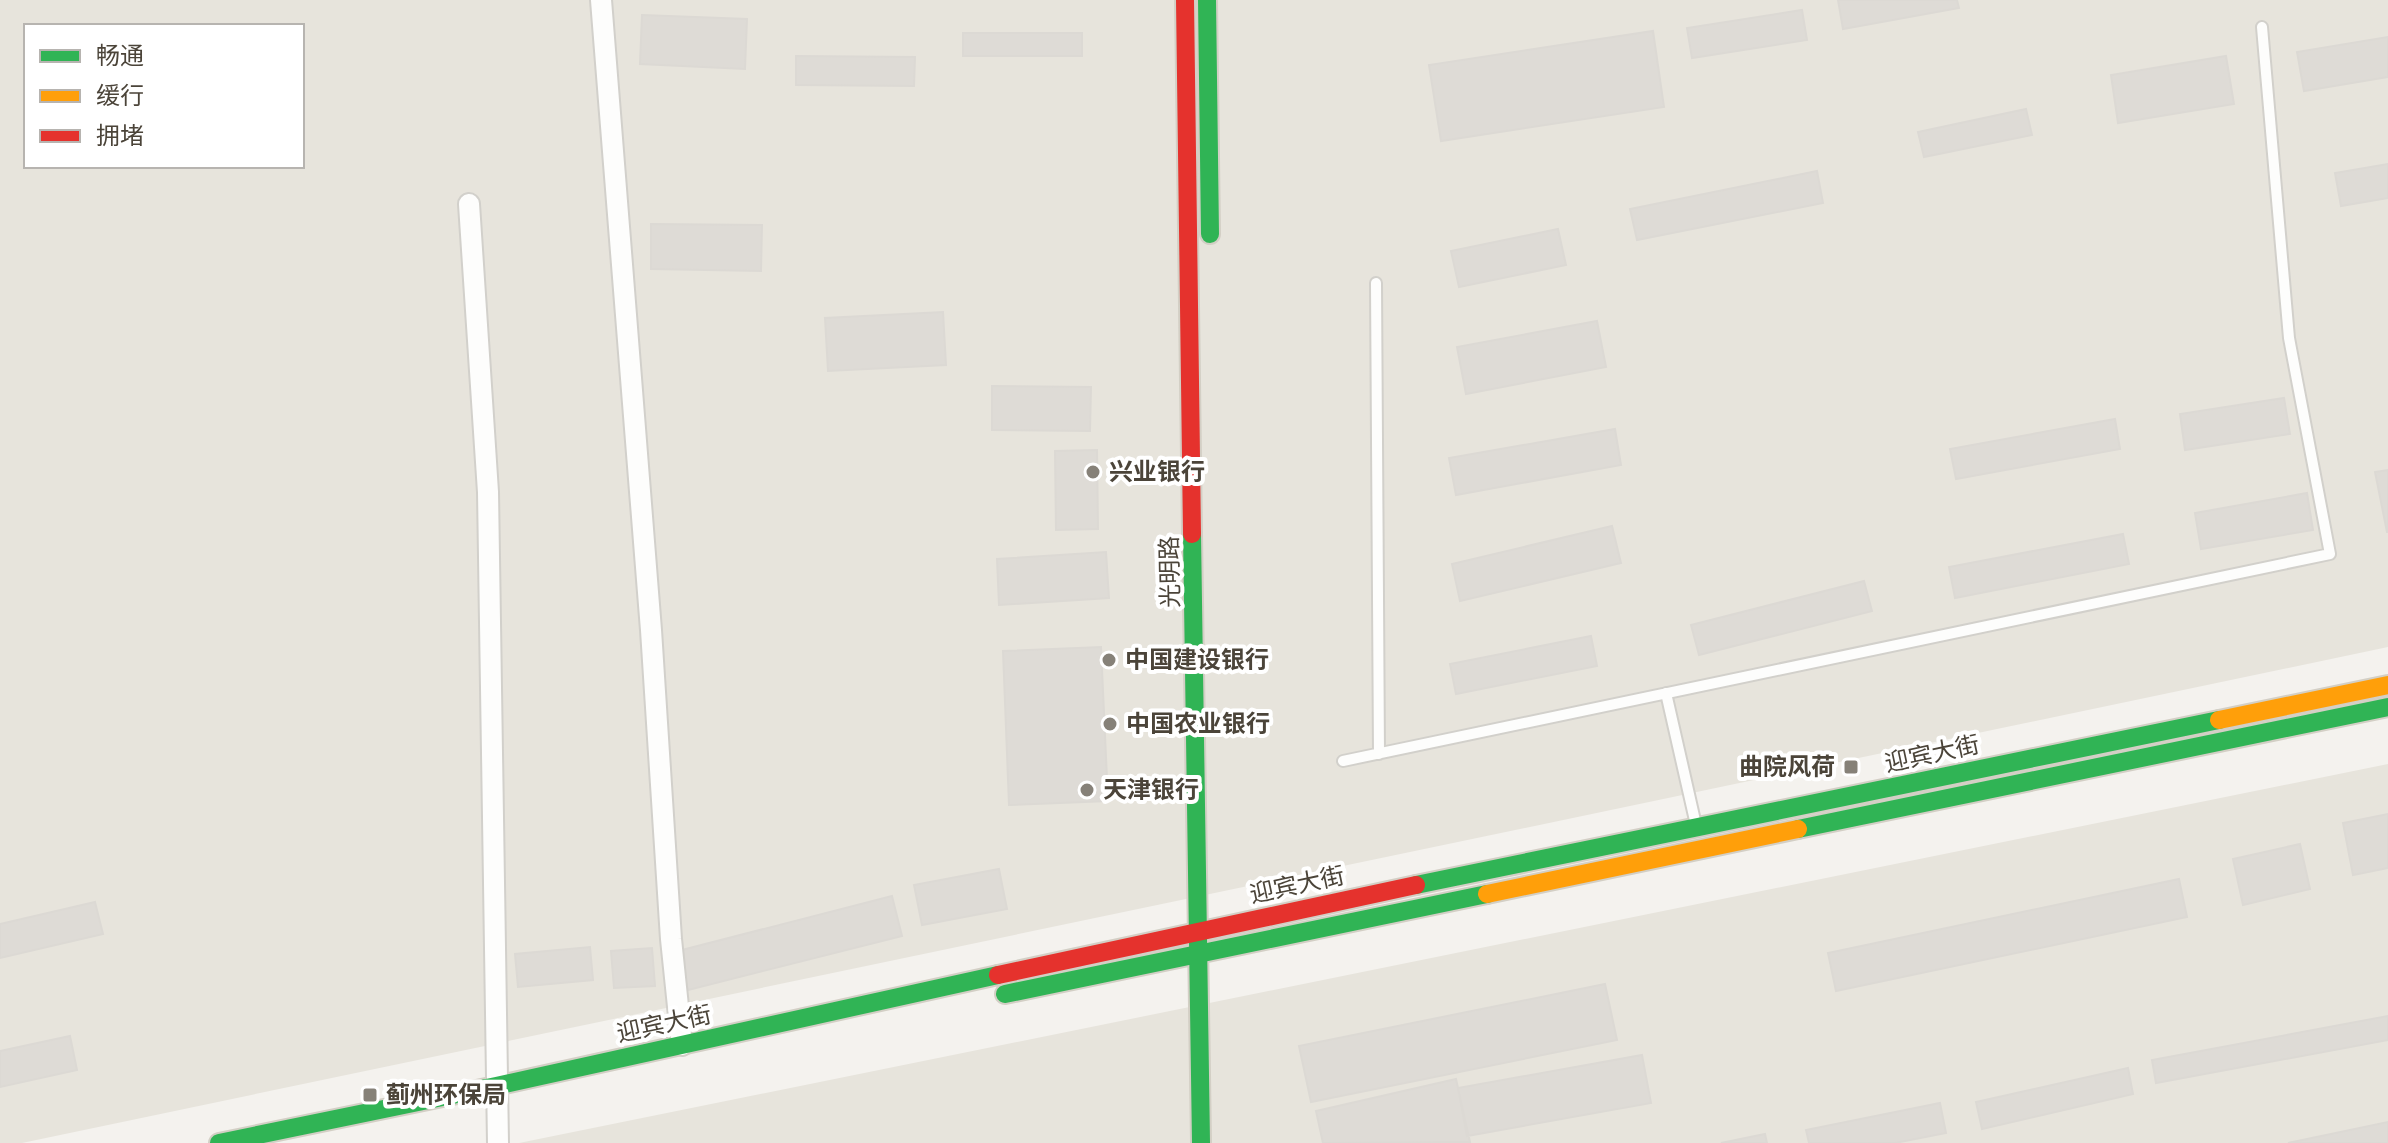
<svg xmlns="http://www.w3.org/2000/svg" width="2388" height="1143" font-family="Karla,'Noto Sans SC',sans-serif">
	<rect width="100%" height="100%" fill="#f4f2ee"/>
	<!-- residential -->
	<path fill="#e7e4dc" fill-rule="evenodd" d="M0 0H2388V647L22 1143H0ZM26 26H302V166H26Z
		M2388 764V1143H519Z"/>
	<!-- building -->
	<path fill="#dedbd6" stroke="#dcd9d4" stroke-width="2" d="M1838 0H1957L1959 8 1843 29Z
		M1802 10 1807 40 1692 58 1687 28Z
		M642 15 747 19 745 69 640 64Z
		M1653 31 1664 107 1441 141 1429 65Z
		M963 33H1082V56H963Z
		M2388 37V77L2304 91 2297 52Z
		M796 56 915 57 914 86 796 85Z
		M2226 56 2234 104 2118 123 2111 75Z
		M2026 109 2032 135 1924 157 1918 132Z
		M2388 164V198L2341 206 2335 173Z
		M1817 171 1823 203 1637 240 1630 209Z
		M651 224 762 225 761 271 651 269Z
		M1558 229 1566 265 1459 287 1451 251Z
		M943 312 946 365 828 371 825 318Z
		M1597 321 1606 367 1466 394 1457 347Z
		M992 386 1091 387 1090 431 992 430Z
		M2284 398 2290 434 2185 450 2180 414Z
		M2115 419 2120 449 1956 479 1950 449Z
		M1615 429 1621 465 1456 495 1449 458Z
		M1097 450 1098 529 1056 530 1055 451Z
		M2388 470V532H2387L2375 472Z
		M2307 493 2313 530 2201 549 2195 513Z
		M1612 526 1621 563 1460 601 1452 564Z
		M2123 534 2129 564 1955 598 1949 567Z
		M1106 552 1109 598 999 605 997 559Z
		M1864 581 1872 611 1699 655 1691 625Z
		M1591 636 1597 666 1456 694 1450 664Z
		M1101 647 1108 801 1009 805 1003 651Z
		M2388 814V868L2353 875 2343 823Z
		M2300 844 2310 889 2243 905 2233 859Z
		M999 869 1007 909 922 925 914 885Z
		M2179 879 2187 917 1836 991 1828 953Z
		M892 896 902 936 688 990 678 951Z
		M95 902 103 934 0 958V924Z
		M590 947 593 980 518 987 515 954Z
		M652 948 655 986 614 988 611 951Z
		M1605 984 1617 1040 1311 1102 1299 1046Z
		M2388 1016V1040L2156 1083 2152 1060Z
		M70 1036 77 1070 0 1087V1051Z
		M1642 1055 1651 1103 1467 1136 1458 1088Z
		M2128 1068 2133 1094 1982 1129 1976 1102Z
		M1456 1079 1470 1142 1323 1143 1316 1111Z
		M1940 1103 1946 1133 1895 1143H1809L1806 1130Z
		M2388 1122V1143H2288Z
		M1765 1134 1767 1143H1721Z"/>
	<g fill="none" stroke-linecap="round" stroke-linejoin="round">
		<defs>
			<path id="lane" d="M1376 283 1379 754
				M1666 693 1696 825
				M1343 761 2330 554 2289 338 2262 27"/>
			<path id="street" d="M601 0 651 630 671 939 682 1045
				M469 204 488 492 498 1143"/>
			<path id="fast" d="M1207 0 1210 234
				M1192 534 1201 1143
				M1798 829 2388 707
				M1416 885 2219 720
				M1005 994 1487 894
				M219 1143 496 1086 998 975"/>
			<path id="slow" d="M2219 720 2388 685
				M1487 894 1798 829"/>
			<path id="jam" d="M1185 0 1192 534
				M998 975 1416 885"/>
		</defs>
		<!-- lane casing -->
		<use href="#lane" stroke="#d2d0cb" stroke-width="14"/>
		<!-- street casing -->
		<use href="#street" stroke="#d2d0cb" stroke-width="24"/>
		<!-- fast casing -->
		<use href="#fast" stroke="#d3cfc5" stroke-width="22"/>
		<!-- slow casing -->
		<use href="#slow" stroke="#d3cfc5" stroke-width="22"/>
		<!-- jam casing -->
		<use href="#jam" stroke="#d3cfc5" stroke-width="22"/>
		<!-- lane -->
		<use href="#lane" stroke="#fdfdfc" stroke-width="10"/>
		<!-- street -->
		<use href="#street" stroke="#fdfdfc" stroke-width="20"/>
		<!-- fast -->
		<use href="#fast" stroke="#30b455" stroke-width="18"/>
		<!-- slow -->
		<use href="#slow" stroke="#ff9f0a" stroke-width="18"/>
		<!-- jam -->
		<use href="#jam" stroke="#e5322d" stroke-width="18"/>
	</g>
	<!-- markers -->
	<g fill="#868178" stroke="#fff" stroke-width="3">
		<circle cx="1093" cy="472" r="8"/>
		<circle cx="1109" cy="660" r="8"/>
		<circle cx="1110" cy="724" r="8"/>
		<rect x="1843" y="759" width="16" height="16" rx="4"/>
		<circle cx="1087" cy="790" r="8"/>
		<rect x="362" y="1087" width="16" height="16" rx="4"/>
	</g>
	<g text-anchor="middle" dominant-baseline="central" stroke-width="8" stroke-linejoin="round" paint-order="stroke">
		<!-- poi labels -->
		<g font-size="24" font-weight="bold" fill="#4b4439" stroke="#fff" text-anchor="start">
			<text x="1109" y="472">兴业银行</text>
			<text x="1125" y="660">中国建设银行</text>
			<text x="1126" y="724">中国农业银行</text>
			<text x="1835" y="767" text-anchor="end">曲院风荷</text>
			<text x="1103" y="790">天津银行</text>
			<text x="386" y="1095">蓟州环保局</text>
		</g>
		<!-- street labels -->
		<g font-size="24" fill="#4b4439" stroke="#fff">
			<text transform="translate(1170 572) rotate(-91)">光明路</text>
			<text transform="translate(1932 754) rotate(-12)">迎宾大街</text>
			<text transform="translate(1297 885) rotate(-12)">迎宾大街</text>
			<text transform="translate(664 1024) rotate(-12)">迎宾大街</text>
		</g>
	</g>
	<!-- legend -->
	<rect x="24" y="24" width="280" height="144" fill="#ffffff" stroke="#b7b4b0" stroke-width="2"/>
	<rect x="40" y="50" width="40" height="12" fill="#30b455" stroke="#b7b4b0" stroke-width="2"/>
	<text x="96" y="64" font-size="24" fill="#4b4439">畅通</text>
	<rect x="40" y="90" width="40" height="12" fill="#ff9f0a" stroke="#b7b4b0" stroke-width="2"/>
	<text x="96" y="104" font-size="24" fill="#4b4439">缓行</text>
	<rect x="40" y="130" width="40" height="12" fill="#e5322d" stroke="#b7b4b0" stroke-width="2"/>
	<text x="96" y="144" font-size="24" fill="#4b4439">拥堵</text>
</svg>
